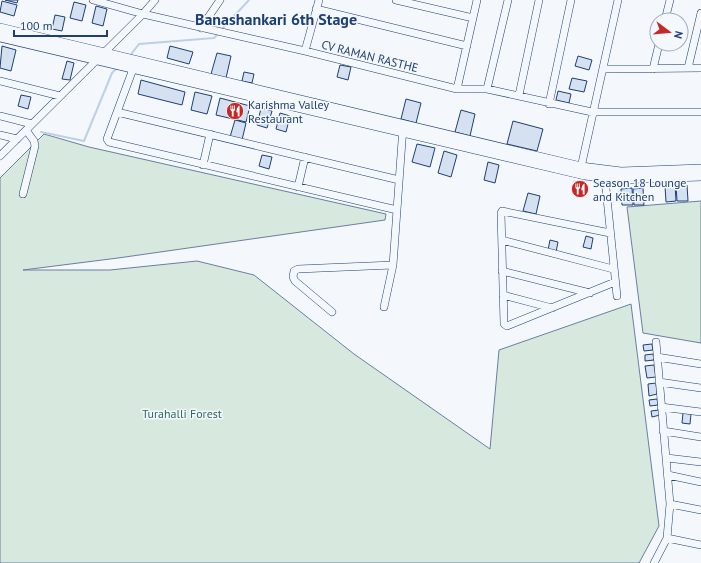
<svg xmlns="http://www.w3.org/2000/svg" width="701" height="563" font-family="'PT Sans',sans-serif">
	<rect width="100%" height="100%" fill="#f4f7fb"/>
	<!-- green -->
	<path fill="#d7e8df" stroke="#687fa3" d="M44 134 89 147 386 214 385 220 118 258 23 270H110L197 261 254 275 354 354 490 449 499 350 631 304 659 526 639 563H0V178Z
		M701 201V343L643 333 627 207Z"/>
	<g fill="none" stroke-linecap="round" stroke-linejoin="round">
		<!-- stream -->
		<path stroke="#bed0e5" stroke-width="2" d="M221 30 249 0
			M129 57 139 44 214 38 218 34
			M41 132 84 141 112 73 117 68"/>
	</g>
	<!-- building -->
	<path fill="#d5e0f0" stroke="#1d3f73" d="M5 0H18L17 3Z
		M2 1 17 5 14 16 0 12Z
		M74 2 86 5 82 21 70 18Z
		M96 6 107 9 103 26 92 23Z
		M55 15 65 17 62 31 52 29Z
		M2 46 16 50 11 71 0 68Z
		M170 46 193 52 189 64 167 58Z
		M217 53 231 56 226 78 211 74Z
		M578 56 592 60 589 70 575 66Z
		M67 61 74 63 70 80 62 79Z
		M340 65 351 67 348 80 337 77Z
		M244 72 254 74 252 83 242 81Z
		M572 78 587 81 584 92 569 89Z
		M141 80 185 92 182 105 138 94Z
		M558 91 571 94 569 103 556 100Z
		M195 92 212 96 207 114 191 110Z
		M21 95 31 97 28 109 18 106Z
		M220 98 250 106 246 122 216 115Z
		M406 99 421 103 416 123 401 119Z
		M261 108 272 111 267 128 257 125Z
		M461 110 475 114 470 136 455 132Z
		M280 113 290 116 286 132 276 129Z
		M235 120 246 123 242 140 230 137Z
		M513 121 543 129 537 151 507 144Z
		M417 144 435 148 430 167 412 162Z
		M444 151 457 155 451 177 438 173Z
		M262 155 272 157 269 169 259 166Z
		M488 162 499 165 495 183 484 180Z
		M675 185 676 201 666 202 665 186Z
		M676 185H687L688 201H677Z
		M632 188 633 205H622L621 189Z
		M643 188 644 205H634L633 189Z
		M528 193 540 196 536 214 523 211Z
		M586 236 593 238 591 249 583 247Z
		M550 240 558 242 556 252 548 250Z
		M652 344 653 350 644 351 643 345Z
		M653 354 654 360 645 361V355Z
		M654 365 656 377 647 378 645 366Z
		M656 383 657 394 649 396 648 384Z
		M657 399 658 405 650 406 649 400Z
		M659 410 660 415 652 417 651 411Z
		M683 413 691 414 690 424 682 423Z"/>
	<g fill="none" stroke-linecap="round" stroke-linejoin="round">
		<defs>
			<path id="minor" d="M93 0 143 14 305 51 457 89H487L592 112H701
				M396 0 473 18
				M316 9 467 46
				M665 20 670 0
				M201 28 220 0
				M305 51 319 0
				M688 68 701 13
				M133 69 107 139 109 142 397 210
				M603 69 701 68
				M653 69 659 44
				M0 81 60 96
				M457 89 477 0
				M487 89 508 0
				M519 95 539 0
				M549 104 571 0
				M117 112 399 180
				M0 116 32 124
				M0 135 17 139
				M0 156 143 14 155 0
				M203 165 210 134
				M580 172 618 0
				M605 179 617 296
				M298 187 305 157
				M23 194 35 146 34 141 26 130
				M610 233 502 211 501 213 504 324 507 326 615 282
				M502 240 613 269
				M502 271 590 293
				M503 295 552 308
				M384 307 393 265 403 127
				M332 312 295 281 293 277 294 271 298 269 393 265
				M657 357 701 364
				M659 382 701 388
				M661 407 701 412
				M663 431 701 437
				M667 458 701 462
				M668 475 701 482
				M670 504 701 510
				M667 538 701 545
				M654 563 667 538 670 504 656 342"/>
			<path id="major" d="M0 28 581 167 621 172 701 169
				M0 37 585 175 618 179 701 176"/>
		</defs>
		<!-- minor casing -->
		<use href="#minor" stroke="#1d3f73" stroke-width="8"/>
		<!-- major casing -->
		<use href="#major" stroke="#1d3f73" stroke-width="10"/>
		<!-- minor -->
		<use href="#minor" stroke="#f4f7fb" stroke-width="7"/>
		<!-- major -->
		<use href="#major" stroke="#f4f7fb" stroke-width="9"/>
	</g>
	<!-- icons -->
	<defs>
		<symbol id="restaurant-disc" viewBox="-11 -11 22 22"><circle r="9.5" fill="#c62828" stroke="#f4f7fb"/><path d="M-5-6h1v4h1v-4h1v4h1v-4h1v5L-1.5 .5V6h-2V.5L-5-1ZM5-6V6H3V1.5H1.5Q1.5-4 5-6Z" fill="#fff"/></symbol>
	</defs>
	<g fill-rule="evenodd">
		<use href="#restaurant-disc" x="225" y="101" width="20" height="20"/>
		<use href="#restaurant-disc" x="570" y="179" width="20" height="20"/>
	</g>
	<g text-anchor="middle" dominant-baseline="central" stroke-width="3" stroke-linejoin="round" paint-order="stroke">
		<!-- street labels -->
		<g font-size="12" fill="#1d3f73" stroke="#f4f7fb">
			<text transform="translate(370 56) rotate(14)">CV RAMAN RASTHE</text>
		</g>
		<!-- poi labels -->
		<g font-size="12" fill="#1d3f73" stroke="#f4f7fb" text-anchor="start">
			<text x="248" y="104">Karishma Valley<tspan x="248" dy="14">Restaurant</tspan></text>
			<text x="593" y="182">Season 18 Lounge<tspan x="593" dy="14">and Kitchen</tspan></text>
		</g>
		<!-- park labels -->
		<g font-size="12" fill="#2c6c60" stroke="#f4f7fb">
			<text x="182" y="413">Turahalli Forest</text>
		</g>
		<!-- district labels -->
		<g font-size="16" font-weight="bold" fill="#1d3f73" stroke="#f4f7fb">
			<text x="276" y="19">Banashankari 6th Stage</text>
		</g>
	</g>
	<!-- north arrow -->
	<g transform="translate(669 32) rotate(106)"><circle r="19" fill="#f4f7fb" stroke="#9eadc5"/>
	<path d="M0-3L7 15L0 10L-7 15Z" fill="#c62828"/>
	<text y="-6" font-size="11" font-weight="bold" text-anchor="middle" fill="#1d3f73">N</text>
	</g>
	<!-- scale -->
	<path d="M14 30v6h93v-6" fill="none" stroke="#1d3f73" stroke-width="2"/>
	<text x="20" y="30" font-size="12" fill="#1d3f73" stroke="#f4f7fb" stroke-width="3" paint-order="stroke">100 m</text>
</svg>
